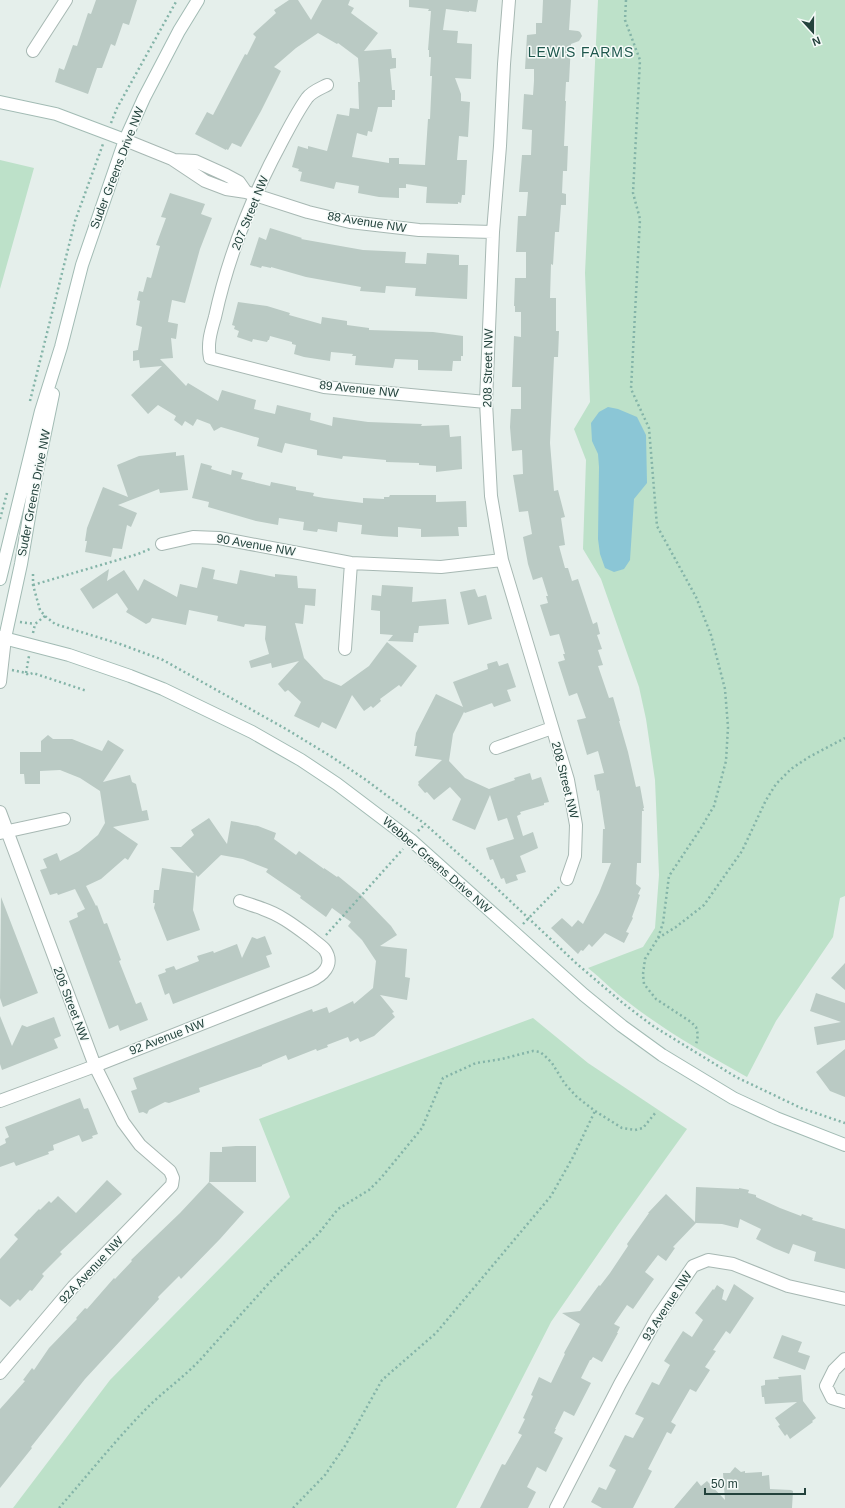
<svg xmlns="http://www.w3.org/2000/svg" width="845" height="1508" font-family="Helvetica,sans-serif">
	<rect width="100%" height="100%" fill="#e5efeb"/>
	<!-- green -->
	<path fill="#bde1c9" d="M598 0H845V896L840 898 833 937 776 1021 747 1077C706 1054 665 1031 628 1002 614 992 602 979 588 968L643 947 655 928 659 875 655 780 646 719 639 687 601 579 583 549 586 460 574 429 590 402 585 273Z
		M0 160 34 168 0 289Z
		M533 1018 588 1063 687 1129 618 1225 551 1322 456 1508H13L110 1380 290 1197 259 1119Z"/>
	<!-- water -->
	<path fill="#8bc6d6" d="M608 407 618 409 637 417 646 435 647 483 634 499 630 560 624 569 614 572 605 568 600 554 598 539 599 467 598 454 592 441 591 423 599 412Z"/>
	<!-- building -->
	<path fill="#bacac4" d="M96 0H137L129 25 123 23 115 46 111 44 102 68H97L88 94 55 82 59 68 64 70 73 45 77 46 88 13 91 14Z
		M289 0H298L311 20 322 0H350L348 5 354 8 351 13 378 33 364 51 391 49 392 58H396V68L390 69 392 90H395V100H392V107H378L372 132 368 131 367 136 357 133 352 157 389 163V158H399V164L425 165 428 119H430L432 76H430L431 57H429V50H428L431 11H428L429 9 409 7V0H478L476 12 469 11V12L446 9 443 30 458 31 457 43 472 44 471 79 455 78 461 94V101L470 102 468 137 459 136 457 160H467L465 195H462L461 203 458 202V204L426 203 427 187 406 184V188H399V198L379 197 358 193 359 186 336 182 334 189 300 181 302 172 298 171 299 169 292 167 298 146 308 149V146L327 151 337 114 349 116 350 108 359 109 358 82H360L358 58 338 43 337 44 318 33 296 48 274 67 281 71 261 111 241 147 232 143 228 150 226 149V150L195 134 207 112 213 115 235 73 245 54 247 55 256 37 253 34 276 13 274 10Z
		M543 0H571L569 30 578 31 580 32 582 36 579 41 571 44 569 82H566L565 101H566L564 146H568L567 171H563L562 193 566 194V205H561L559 232H555L553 265 551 264 550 298H556V331H559L558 357H554L550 443 554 491 558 490 565 517 561 518 565 545 559 546 565 568H568L572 581 578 579 593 624 597 622 600 634 597 635 602 649 598 650 603 665 598 666 609 698 613 697 620 721H619L628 752 636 787 640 786 644 808H643L644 811H642L641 863H637L636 884 641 888 638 894 640 895 632 917 633 918 626 932 629 933 624 943 605 933 592 947 589 944 583 951 581 950 578 954 551 928 562 918 572 927 578 920 583 924 599 893 611 863H602L603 829H605L599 790 597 791 594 775 604 773 598 751 587 755 577 720 586 718 577 693 569 696 558 662 565 660 563 654H565L559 634 550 636 540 605 548 603 546 596H548L542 577 533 580 528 564 523 537 532 534 528 511 519 512 513 475 523 474 522 450 512 451 510 427 511 409H521V387H512L514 336 521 337V312H515V306H514L515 278H526V252H516L518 216H526L528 192H519L522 155H531L532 130 522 129 524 94 533 95 534 81V69H525L527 35 536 34V23H542Z
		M170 193 205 204 201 214 212 218 200 249 185 303 172 300 168 322 178 324 176 339 171 338 173 358 160 359 186 386 188 383 218 401 222 390 256 400 254 409 275 414 277 405 311 413 310 420 332 426 333 417 368 422 422 424 421 426 449 425 450 437 461 436 462 469 436 472V466L419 465V463L386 462V460L343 456 342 459 317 455V450L285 443 282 453 257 446 259 438 221 427 214 431 210 424 197 419 193 426 185 421 182 426 174 420 176 416 158 405 148 414 131 395 162 366 140 368 139 360 133 361V351L138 350 142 327 136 325 140 301 137 300 139 291 143 292 147 277 151 278 160 246 156 245 166 218 161 217Z
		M270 228 302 238 301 239 346 247 363 250 406 252 405 263 426 264 427 253 459 255V265H468L467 299 415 296 416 288 386 286 385 293 360 291 361 287 306 277 271 267V268L262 266 261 268 250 265 259 237 266 240Z
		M238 302 267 306 290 313 289 315 321 324 322 317 347 321V325L369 328V330L433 332 463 336V356H461V361H453L452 371 418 370V360L395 359 393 368 355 365 356 356H352L353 354 331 352 330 361 304 357 294 354 296 345 292 344V342L270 336 269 340H268L267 342 253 339 252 342 237 337 239 331 234 329 235 326 232 325Z
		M176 452V456L184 455 188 490 160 493 159 489 118 505 137 513 131 527 127 525 122 549 113 548 111 557 85 552 87 541H85L87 528 103 487 128 497 117 465 139 456Z
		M201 463 212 466 211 469 231 475 232 470 243 473 241 479 270 486 271 482 296 487V490L314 493 313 496 324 498 363 503V498L384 499V497H389L390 495H436V502L466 501 467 527H458L459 536 421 537V529L398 527V537L380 536 361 534 362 525 338 522 337 532 318 529 317 532 303 530 304 522 279 518 278 525 256 521 208 507 209 502 192 498Z
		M202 567 215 570 213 579 237 584 240 570 275 577V574L297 576 298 588 316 589 315 606 305 605 303 624 295 623 304 658 324 679 341 686 369 666 387 642 417 666 401 687 399 685 380 699 381 701 373 708 371 706 364 711 352 695 336 729 322 722 319 728 294 716 301 702 288 690 285 692 278 684 299 661 272 668 271 663 251 668 249 661 269 654 265 639 266 626 245 624 244 627 217 621 218 616 189 610 186 625 152 618 150 622 146 624 126 612 128 609 117 593 93 609 80 589 109 569 107 581 124 570 138 591 144 579 177 597 180 584 197 588Z
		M382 585 413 587 412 602 446 599 449 624 419 626 418 633H414L413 642 388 641 393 635 380 634V611L371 610 372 595 381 596Z
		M475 589 478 597 486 595 492 619 468 625 460 592Z
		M497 661 499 666 508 663 516 687 507 690 511 701 494 707 492 703 465 713 464 712 453 734 449 761 465 778 489 789 515 780 514 778 530 773 532 780 541 777 549 802 544 803V805L520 812 521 814 517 816 523 836 533 832 538 848 520 856 526 872 516 875 518 880 506 884 504 878 501 879 493 859 490 860 486 848 514 839 507 818 498 821 490 795 475 830 452 820 461 799 450 787 434 800 427 792 425 793 418 785 419 783 418 782 442 760 415 756 417 746H414L416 733 436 694 463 707 453 682 488 669 487 664Z
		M48 735 53 739H72L102 751 108 740 124 750 103 782 130 775 132 782 136 784 142 811 147 810 149 820 113 827 138 844 128 860 125 858 101 879 86 886 96 906 97 905 104 924 107 923 121 960 119 961 136 1004 141 1002 148 1020 120 1031 118 1025 109 1029 69 921 78 917 77 913 85 909 75 889 58 895 57 893 50 895 40 870 47 868 43 859 57 853 60 861 79 851 98 835 105 823 100 791 80 778 60 770 40 771V784H25L24 774H20V752H41V741Z
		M209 818 227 844 231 821 258 826 276 833 274 839 296 855 299 851 324 869V868L337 877 338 876 360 894 391 926 397 935 380 946 407 949 405 977 410 978 407 1000 380 995 394 1012 392 1013 395 1017 374 1036 360 1042 358 1038 350 1042 348 1037 327 1045 328 1047 317 1051 316 1049 288 1060 286 1055 262 1065V1066L199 1088 200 1092 169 1103 165 1102 149 1110 147 1114 143 1112 139 1113 131 1091 137 1089 133 1078 312 1009 313 1012 327 1007 329 1013 353 1001 354 1004 373 988 376 961 362 940 348 926 351 922 332 908 326 917 300 898 301 896 266 872 268 869 243 859 221 855 198 877 196 875 193 910 200 930 167 941 154 908 155 903H153L154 890H159L162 868 194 873 170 847H181L194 835 191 830Z
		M1 897 38 993 3 1007 0 998Z
		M265 936 272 954 266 956 270 967 173 1004 169 993 165 995 158 975 166 972 165 969 174 966 176 970 199 961 197 956 213 951 214 953 237 944 242 958 252 937 257 939Z
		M845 963V990L831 978Z
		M816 993 845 1003V1040L817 1045 814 1027 841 1022 810 1011Z
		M0 1016 12 1046 22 1025 27 1027 54 1017 61 1036 54 1039 58 1048 2 1070 0 1064Z
		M845 1049V1097L830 1091 816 1072Z
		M80 1098 84 1109 88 1108 98 1134 92 1136 93 1138 82 1142 79 1135 53 1145 54 1150 48 1152 49 1154 16 1166 14 1162 0 1167V1146L6 1143 5 1139 9 1137 5 1127Z
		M236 1146H256V1182H209L210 1152H222V1147Z
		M107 1180 122 1194 60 1252 62 1254 42 1274 44 1276 32 1291 30 1290 20 1301 18 1299 10 1307 0 1299V1259L18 1239 14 1235 39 1209 40 1210 49 1201 51 1203 58 1196 76 1213Z
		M209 1182 244 1212 220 1239 181 1279 179 1276 158 1297 159 1299 85 1379 31 1447 32 1448 0 1488V1409L25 1381 23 1380 32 1368 34 1370 49 1348 77 1319 76 1318 85 1308 87 1309 114 1278 115 1279 132 1261 131 1260 180 1213Z
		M696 1187 739 1189V1188L749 1190 748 1193 756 1195V1197L780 1208 801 1216 802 1214 813 1218 812 1220 845 1229V1269L814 1261 816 1252 793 1244 789 1254 774 1248 756 1239 761 1229 740 1219 738 1228 722 1224 696 1223 673 1247 675 1248 666 1261 658 1255 645 1272 654 1279 633 1309 627 1305 614 1324 620 1327 617 1333H618L602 1362 593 1357 591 1360H590L581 1378 591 1383 574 1416 564 1411 555 1429H556L554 1433 563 1438 546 1472 537 1467 527 1487 536 1492 528 1508H480L502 1464 505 1465 522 1435 518 1433 525 1419 523 1418 533 1396 531 1395 539 1377 551 1383 565 1354 564 1353 580 1324 562 1313 580 1311 599 1285 600 1286 610 1273 628 1246 627 1244 649 1213H648L666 1194 695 1222Z
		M734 1284 754 1298 730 1334 726 1331 713 1350 716 1351 705 1367 710 1370 696 1392 690 1389 671 1422 676 1425 671 1434 667 1432 648 1469 652 1471 633 1508H602L591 1502 599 1487 606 1490 616 1470 609 1466 625 1435 633 1438 644 1418 635 1414 652 1382 659 1385 670 1365 664 1361 674 1345 683 1331 692 1337 703 1320 695 1313 713 1289 714 1290 717 1285 724 1290 722 1299 726 1301Z
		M782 1335 802 1342 798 1352 810 1356 805 1370 773 1358Z
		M801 1375 803 1401 816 1418 812 1421 813 1422 790 1439 787 1434 785 1436 778 1426 780 1425 775 1418 797 1402 765 1404 764 1397H762L761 1386 765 1385V1380L779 1379 778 1377Z
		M735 1467 741 1472 745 1471V1473L762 1472V1476L769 1475 770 1489 791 1490 793 1491 792 1508H674L697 1481 701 1486 707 1481 725 1500 723 1473H730Z"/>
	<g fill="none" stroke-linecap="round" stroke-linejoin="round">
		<defs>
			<path id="street" d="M509 0 504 64 500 146 493 232 486 402 491 496 502 560 568 780 576 825 575 856 567 879
				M33 51 66 0
				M327 85C321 88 311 92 307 98 297 112 289 128 281 143 252 197 228 257 215 317 211 331 207 343 210 358L324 387 486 402
				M125 140 172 159 205 181 226 189 246 192 308 212 350 222 419 230 493 232
				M175 160 195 161 226 175 239 182 246 192
				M162 544 193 537 219 538 351 563 441 567 502 560
				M345 649 351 563
				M0 682 5 638
				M496 748 552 728
				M0 812 95 1066 123 1122 140 1145 170 1171 173 1178 172 1185 73 1287 0 1373
				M0 833 64 819
				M0 1101 95 1066 310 981C322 976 335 965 325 950 322 946 315 942 311 938 296 927 281 915 263 909 256 906 248 904 240 901
				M845 1359 834 1370 826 1386 832 1398 845 1402
				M556 1508 620 1384 657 1318 693 1266 708 1260 733 1264 788 1286 845 1299"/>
			<path id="secondary" d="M0 102 56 114 125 140
				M0 579 41 411 61 347 82 265 125 140 144 98 179 31 198 0
				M0 637 69 655 130 676 163 689 252 732 301 760 337 784 411 840 584 995 622 1026 662 1055 733 1098 776 1118 845 1145
				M5 638 21 564 36 476 53 394"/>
		</defs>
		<!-- street casing -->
		<use href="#street" stroke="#a7b8b3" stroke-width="14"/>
		<!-- secondary casing -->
		<use href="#secondary" stroke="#a2bbb4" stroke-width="14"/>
		<!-- path -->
		<path stroke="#84b4a8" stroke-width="2.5" stroke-dasharray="2 3" stroke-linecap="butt" d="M626 0 625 20 640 60 633 193 640 219 631 389 649 428 657 526 696 597 711 635 725 689 728 727 726 761 714 806 701 828 669 876 663 923 658 938 645 959 643 974 644 984 656 999 691 1022 696 1027 698 1035 696 1045
			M111 123 117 108 177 0
			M30 401 75 221 103 144
			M0 519 7 493
			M33 574V585L40 610 45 616 55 624 120 644 163 660 286 729 332 757 366 780 425 824 489 881 577 964 624 1004 653 1026 736 1077 801 1108 845 1123
			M33 585 138 554 152 548
			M20 622 35 624
			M33 633 35 624 45 616
			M12 670 26 673 28 675 33 673 87 691
			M26 673 29 656
			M418 831 425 824
			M523 924 559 887
			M326 935 403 849
			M658 938 676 927 704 905 742 851 766 800 776 784 791 769 809 757 845 738
			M59 1508C87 1476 114 1442 144 1411 161 1393 183 1378 200 1360L270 1282 319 1233 338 1209 369 1190 381 1178 422 1128 443 1078 476 1063 502 1059 533 1051 540 1052 545 1056 552 1063 565 1084 577 1097 595 1111 622 1128 635 1130 643 1128 656 1112
			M293 1508 325 1475 345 1446 382 1380 436 1333 551 1196 573 1157 595 1111"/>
		<!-- street -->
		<use href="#street" stroke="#fff" stroke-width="12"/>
		<!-- secondary -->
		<use href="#secondary" stroke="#fff" stroke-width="12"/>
	</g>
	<g text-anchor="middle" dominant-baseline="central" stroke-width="3" stroke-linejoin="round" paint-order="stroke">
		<!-- street labels -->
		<g font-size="12" fill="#23423c" stroke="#f6fbf9">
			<text transform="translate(117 168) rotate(-69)">Suder Greens Drive NW</text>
			<text transform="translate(250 213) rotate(-68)">207 Street NW</text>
			<text transform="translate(367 222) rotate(9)">88 Avenue NW</text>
			<text transform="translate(488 368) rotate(-89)">208 Street NW</text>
			<text transform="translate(359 389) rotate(6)">89 Avenue NW</text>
			<text transform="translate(34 493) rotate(-79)">Suder Greens Drive NW</text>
			<text transform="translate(256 545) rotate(10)">90 Avenue NW</text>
			<text transform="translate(565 780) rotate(76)">208 Street NW</text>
			<text transform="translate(437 865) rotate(41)">Webber Greens Drive NW</text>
			<text transform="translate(71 1004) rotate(69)">206 Street NW</text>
			<text transform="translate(167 1037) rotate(-21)">92 Avenue NW</text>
			<text transform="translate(91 1270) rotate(-47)">92A Avenue NW</text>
			<text transform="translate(667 1306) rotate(-57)">93 Avenue NW</text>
		</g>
		<!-- quarter labels -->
		<g font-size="14" letter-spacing="1" fill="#1d564c" stroke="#f6fbf9">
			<text x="581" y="52">LEWIS FARMS</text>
		</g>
	</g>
	<!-- north arrow -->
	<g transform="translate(813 32) rotate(159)" stroke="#f6fbf9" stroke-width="3" paint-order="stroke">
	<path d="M0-3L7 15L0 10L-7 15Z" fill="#23423c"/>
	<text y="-6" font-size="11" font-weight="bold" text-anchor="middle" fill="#23423c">N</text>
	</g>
	<!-- scale -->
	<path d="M705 1488v6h100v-6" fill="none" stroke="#23423c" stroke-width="2"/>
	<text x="711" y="1488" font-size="12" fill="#23423c" stroke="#f6fbf9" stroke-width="3" paint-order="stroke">50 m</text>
</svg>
